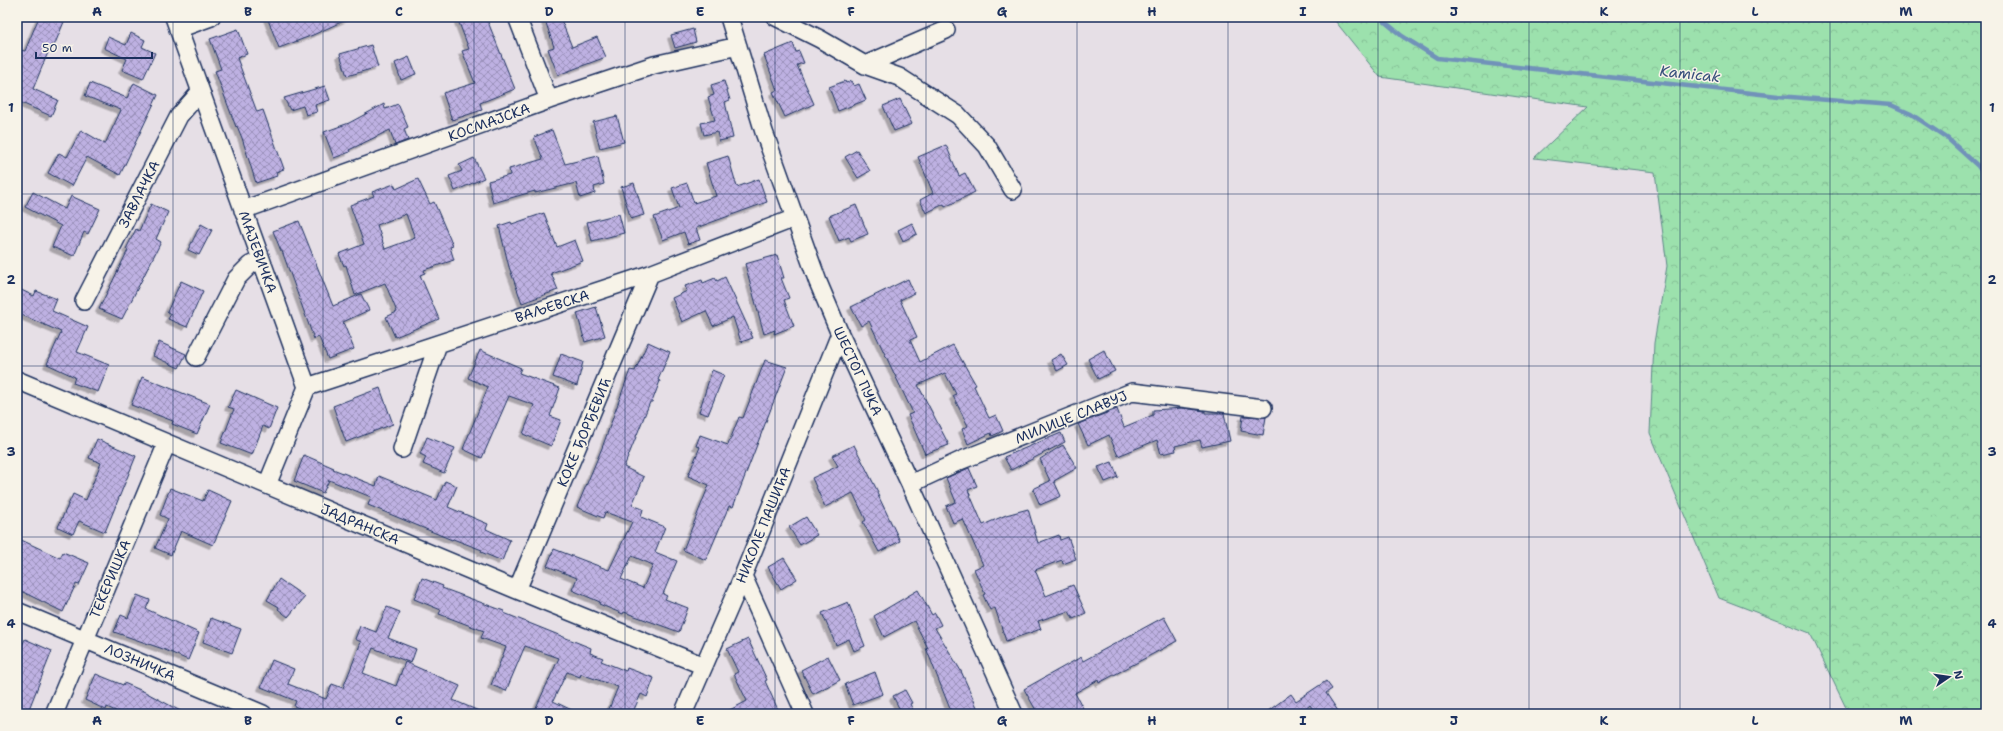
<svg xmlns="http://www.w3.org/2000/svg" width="2003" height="731" font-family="'Shantell Sans',sans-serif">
	<defs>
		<pattern id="forest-crowns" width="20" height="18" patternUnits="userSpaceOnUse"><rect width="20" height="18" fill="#9ce1ad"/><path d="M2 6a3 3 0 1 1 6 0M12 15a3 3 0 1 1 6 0" fill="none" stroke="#86c197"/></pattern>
		<pattern id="building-cross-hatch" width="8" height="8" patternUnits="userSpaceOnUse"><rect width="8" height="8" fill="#beb1e2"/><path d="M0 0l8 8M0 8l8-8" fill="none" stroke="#9a90ba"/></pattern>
		<filter id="shadow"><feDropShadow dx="-3.5" dy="3.5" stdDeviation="0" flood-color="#0004"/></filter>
	</defs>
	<rect width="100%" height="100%" fill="#e6dfe6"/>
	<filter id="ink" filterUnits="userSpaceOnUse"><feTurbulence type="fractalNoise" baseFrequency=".025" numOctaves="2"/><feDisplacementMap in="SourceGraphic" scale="8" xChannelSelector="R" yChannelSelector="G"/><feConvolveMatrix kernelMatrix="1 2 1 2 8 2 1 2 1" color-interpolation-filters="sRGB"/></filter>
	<g filter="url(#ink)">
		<!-- forest -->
		<path fill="url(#forest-crowns)" stroke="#5c8886" d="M1332 17H1986V714H1849L1810 633 1719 598 1650 433 1654 343 1667 266 1655 172 1534 158 1588 107 1380 77Z"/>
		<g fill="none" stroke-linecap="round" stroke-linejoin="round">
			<!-- stream -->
			<path stroke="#7192b9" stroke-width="4.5" d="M1379 17 1402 36 1437 58 1778 96 1891 105 1911 114 1947 138 1978 166 1986 178"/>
		</g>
		<!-- building -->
		<path fill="url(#building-cross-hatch)" stroke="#1b2f5e" fill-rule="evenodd" filter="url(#shadow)" d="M39 17H66L54 46 51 45 33 89 58 100 51 116 17 101V58L20 50 25 51Z
			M267 17H352L313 35 279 48Z
			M466 17H486L515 89 480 103 482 110 452 120 443 93 475 83 462 51 469 49 458 20Z
			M544 17H560L572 47 597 37 606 57 558 75 548 49 554 47Z
			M238 29 247 54 237 58 257 112 263 110 284 169 276 172 277 176 256 183 242 138 237 126 236 127 215 71 221 69 210 39Z
			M693 29 696 42 675 48 671 35Z
			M131 33 145 40 142 47 155 53 143 79 122 70 127 59 104 48 108 37 126 45Z
			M793 43 796 52 799 51 804 63 797 65 814 104 785 117 773 92 777 90 764 55Z
			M371 45 378 67 347 76 340 54Z
			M409 57 416 74 401 80 395 63Z
			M724 81 730 100 725 102 733 138 719 141 717 132 704 135 701 123 715 120 708 97 714 95 711 85Z
			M845 81 846 83 851 81 854 86 859 84 866 100 838 111 829 87Z
			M90 83 127 98 134 83 158 95 120 175 87 157 72 186 48 173 59 153 67 157 81 130 105 144 121 110 85 96Z
			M325 86 330 100 315 105 317 112 306 115 303 106 290 110 284 98Z
			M900 99 912 124 894 131 883 106Z
			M384 104 385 109 398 104 408 127 404 129 408 140 395 145 390 130 349 150 350 152 334 158 324 132 349 123Z
			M617 116 624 142 600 148 593 122Z
			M552 130 565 164 598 156 604 184 594 187 595 193 580 198 576 183 535 193V191L493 203 488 181 510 175 509 169 543 159 534 137Z
			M946 145 959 176 965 173 975 192 945 207 944 204 926 213 920 200 933 193 918 157Z
			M857 150 870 171 858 178 845 157Z
			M728 156 737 187 759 179 767 202 696 228 700 240 688 244 684 232 663 240 654 217 679 208 672 188 687 183 694 203 716 196 706 163Z
			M474 158 484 178 455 191 449 176 462 171 459 165Z
			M418 179 430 204 434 202 453 246 450 247 454 260 424 270 425 273 420 275 439 319 395 337 386 317 397 312 385 283 355 295 346 265 344 266 339 254 364 244 350 205 374 196 372 192 394 184 396 189ZM406 214 415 238 385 249 377 225Z
			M634 183 644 215 631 219 621 187Z
			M33 192 65 209 71 196 100 209 88 234 84 232 74 256 52 247 61 226 25 207Z
			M151 204 168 212 156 239 161 242 122 319 99 309 128 250 126 249 136 229 139 231Z
			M856 205 868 234 851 241 849 237 839 241 829 216Z
			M544 213 557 247 575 240 583 261 551 273 558 290 522 303 509 267 499 226 511 222 512 224Z
			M619 214 624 233 592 241 587 222Z
			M299 221 333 306 361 294 369 310 343 322 354 349 328 359 319 337 314 339 282 251H281L273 231Z
			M912 223 917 234 903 241 898 230Z
			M201 224 212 230 199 255 188 250Z
			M777 255 784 278H781L789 298 784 300 794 326 774 334 775 330 764 334 745 264Z
			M725 277 737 303 753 338 741 342 733 317 713 326 706 311 682 322 672 298 687 291 685 286 702 280 703 283 715 278 717 281Z
			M908 279 914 293 900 300 917 337 910 340 920 362 953 345 976 385 974 386 989 418 996 415 1003 431 992 436 991 433 968 444 962 429 968 426 953 396 956 394 945 373 918 385 949 445 925 454 908 415 913 413 869 321 861 326 851 307Z
			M181 281 203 291 187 327 168 319 171 314 167 312Z
			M17 288 34 296 36 291 57 299 52 311 88 327 77 352 109 365 98 392 73 383 75 377 47 364 61 332 17 313Z
			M596 307 605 336 585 342 577 313Z
			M159 342 186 354 179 368 153 356Z
			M648 342 670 352 658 380 660 381 652 402H650L624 467 644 477 632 505 643 509 641 517 665 527 655 552 677 561 663 594 667 596 665 599 688 608 679 632 624 612 623 614 599 604 600 602 572 590 577 578 547 566 554 549 609 570 632 522 605 512 603 518 577 507 602 448 630 370 635 371ZM632 556 653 565 643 588 621 579Z
			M480 350 521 368 519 373 560 388 550 416 561 420 551 446 523 434 534 405 509 396 482 458 463 449 488 387 468 378Z
			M1104 350 1115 371 1098 379 1088 359Z
			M561 354 583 362 577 386 553 377Z
			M1061 354 1068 365 1057 371 1051 360Z
			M765 360 787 367 733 507 729 506 706 560 683 550 709 485 688 476 700 447 696 446 700 435 728 445 739 417 743 418Z
			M712 370 724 375 708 415 699 412Z
			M142 377 210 404 197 434 172 424 173 421 131 405Z
			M380 388 393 424 346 442 333 406Z
			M236 390 277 408 269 429 263 426 252 455 221 443 234 409 228 407Z
			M1183 408 1205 411V413H1224L1230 441 1202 447 1200 440 1175 446 1176 451 1161 454 1157 440 1118 456 1109 435 1088 445 1078 424 1117 409 1124 427 1153 415V410Z
			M1243 416 1266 417 1263 435 1241 431Z
			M1061 433 1065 442 1011 470 1004 457Z
			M427 437 455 448 444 473 423 464 426 457 420 454Z
			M97 439 136 456 105 532 79 521 73 534 58 527 73 494 86 500 101 463 89 458Z
			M854 445 878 492 877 493 900 541 879 552 863 522 866 520 853 493 825 507 812 478 838 466 832 456Z
			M1063 445 1077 468 1054 481 1061 496 1040 505 1033 489 1050 481 1040 459Z
			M304 455 334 468 333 469 376 486 379 476 437 500 445 481 457 486 448 507 488 524 486 529 510 540 502 561 481 552 482 550 453 539 452 540 368 505 371 497 329 480 323 493 294 481Z
			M1112 462 1118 477 1105 482 1098 467Z
			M969 468 977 486 968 490 983 525 1006 515 1028 509 1038 543 1059 535 1060 540 1068 537 1076 559 1063 564 1062 560 1035 570 1046 596 1073 585 1086 613 1073 619 1069 611 1038 621 1041 629 1006 641 995 608 990 610 983 595 985 594 974 569 983 565 963 519 953 523 946 506 956 502 946 478Z
			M170 488 203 501 208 490 232 501 213 545 181 531 171 555 155 548 168 519 160 515Z
			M806 517 817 535 800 545 789 527Z
			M17 538 60 558 63 552 89 563 79 585 76 584 63 612 17 589Z
			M784 558 797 579 781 589 768 567Z
			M422 578 443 586 442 588 504 611V613L591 648 590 653 603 658 601 661 626 671 627 668 654 678 647 697 641 694 632 714H607L618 687 581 674 580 677 567 672 553 701 580 714H533L559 658 525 646 506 691 491 685 506 647 481 638 484 631 439 614 441 610 414 599Z
			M279 579 305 597 288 617 278 609 279 607 267 600Z
			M918 590 932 615 935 613 941 625 935 628 961 671 980 714H952L926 648H928L914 621 884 637 874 616Z
			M137 595 150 600 146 609 199 633 188 660 163 649 114 632 121 615 128 618Z
			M848 602 865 646 854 651 849 639 836 645 822 613Z
			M387 607 400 612 388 638 416 649 411 663 373 648 363 673 396 686 405 662 460 686 453 700 486 714H314L294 706 296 701 261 687 272 660 294 669 288 684 326 699 332 684 343 688 361 642 355 639 360 626 376 632Z
			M1164 617 1177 641 1099 683 1098 680 1075 693 1086 714H1038L1024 689 1081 657 1083 661Z
			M211 618 241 629 232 653 203 642Z
			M25 639 52 651 27 714H17V657Z
			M748 639 767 680 765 681 780 714H722L747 701 734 674 738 672 727 649Z
			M828 656 840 680 813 694 801 670Z
			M875 672 883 694 853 705 845 684Z
			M96 674 123 685 124 683 145 692 186 714H122L107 707 106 710 85 700Z
			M1326 681 1332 689 1326 693 1340 714H1316L1310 705 1304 710 1306 714H1264L1291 694 1296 701Z
			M905 690 912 703 910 704 915 714H902L893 696Z"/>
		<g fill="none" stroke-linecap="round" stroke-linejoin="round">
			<defs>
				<path id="minor" d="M174 17 307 387 267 485
					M517 17 549 100
					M729 17 764 132 818 282 840 334 910 484 1014 714
					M776 17 820 39 865 65 899 77 958 115 987 146 1013 190
					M178 29 211 17
					M865 65 946 30
					M243 210 549 100 654 65 738 46
					M84 301 179 116 200 92
					M196 357 236 279 250 265 261 260
					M17 380 517 590 704 666
					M307 387 650 274 795 218
					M402 449 438 344
					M910 484 962 460 1132 392 1263 408
					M743 576 805 714
					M517 590 650 274
					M17 611 263 714
					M54 714 167 443
					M683 714 743 576 840 334"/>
			</defs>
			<!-- minor casing -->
			<use href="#minor" stroke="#1b2f5e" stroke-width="20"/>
			<!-- minor -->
			<use href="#minor" stroke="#f7f3e8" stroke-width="17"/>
		</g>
	</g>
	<!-- grid -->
	<path fill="none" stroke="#1b2f5e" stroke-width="1" stroke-opacity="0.55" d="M173 17V714M323 17V714M474 17V714M625 17V714M775 17V714M926 17V714M1077 17V714M1228 17V714M1378 17V714M1529 17V714M1680 17V714M1830 17V714M17 194H1986M17 366H1986M17 537H1986"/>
	<g text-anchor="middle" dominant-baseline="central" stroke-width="3" stroke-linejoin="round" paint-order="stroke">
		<!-- street labels -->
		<g font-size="14" fill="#1b2f5e" stroke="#f7f3e8">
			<text transform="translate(489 122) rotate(-20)">КОСМАЈСКА</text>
			<text transform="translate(139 194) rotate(-63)">ЗАВЛАЧКА</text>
			<text transform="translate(258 252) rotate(70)">МАЈЕВИЧКА</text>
			<text transform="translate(552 306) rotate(-18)">ВАЉЕВСКА</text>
			<text transform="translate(858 371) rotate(65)">ШЕСТОГ ПУКА</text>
			<text transform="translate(1071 417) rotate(-22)">МИЛИЦЕ СЛАВУЈ</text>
			<text transform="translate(584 432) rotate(-67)">КОКЕ ЂОРЂЕВИЋ</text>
			<text transform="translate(360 524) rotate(23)">ЈАДРАНСКА</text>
			<text transform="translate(763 525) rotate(-68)">НИКОЛЕ ПАШИЋА</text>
			<text transform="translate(110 579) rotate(-67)">ТЕКЕРИШКА</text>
			<text transform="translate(140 662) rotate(23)">ЛОЗНИЧКА</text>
		</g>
		<!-- water labels -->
		<g font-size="15" font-style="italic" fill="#38507c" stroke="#f7f3e8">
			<text transform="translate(1690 74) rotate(6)">Kamicak</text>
		</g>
	</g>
	<!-- margin -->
	<rect width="2003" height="731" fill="none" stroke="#f7f3e8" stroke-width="44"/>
	<!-- north arrow -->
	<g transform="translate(1949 677) rotate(77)" stroke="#f7f3e8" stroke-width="3" paint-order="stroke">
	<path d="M0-3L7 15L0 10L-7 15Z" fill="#1b2f5e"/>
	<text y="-6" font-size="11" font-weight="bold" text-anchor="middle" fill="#1b2f5e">N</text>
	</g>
	<!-- scale -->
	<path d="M36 52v6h116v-6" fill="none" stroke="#1b2f5e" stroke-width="2"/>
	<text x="42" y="52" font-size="12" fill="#1b2f5e" stroke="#f7f3e8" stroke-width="3" paint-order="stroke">50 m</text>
	<rect x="22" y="22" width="1959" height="687" fill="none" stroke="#1b2f5e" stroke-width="1.5"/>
	<g font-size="13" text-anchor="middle" font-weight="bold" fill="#1b2f5e">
		<text x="97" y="16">A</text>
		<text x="248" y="16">B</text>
		<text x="399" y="16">C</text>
		<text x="549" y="16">D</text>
		<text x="700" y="16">E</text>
		<text x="851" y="16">F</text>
		<text x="1002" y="16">G</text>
		<text x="1152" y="16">H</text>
		<text x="1303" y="16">I</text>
		<text x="1454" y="16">J</text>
		<text x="1604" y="16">K</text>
		<text x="1755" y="16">L</text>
		<text x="1906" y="16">M</text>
		<text x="11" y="112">1</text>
		<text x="1992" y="112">1</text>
		<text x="11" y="284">2</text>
		<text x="1992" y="284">2</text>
		<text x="11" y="456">3</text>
		<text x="1992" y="456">3</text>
		<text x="11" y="628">4</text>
		<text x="1992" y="628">4</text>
		<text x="97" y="725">A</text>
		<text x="248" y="725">B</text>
		<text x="399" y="725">C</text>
		<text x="549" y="725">D</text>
		<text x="700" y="725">E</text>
		<text x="851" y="725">F</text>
		<text x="1002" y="725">G</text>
		<text x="1152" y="725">H</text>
		<text x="1303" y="725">I</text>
		<text x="1454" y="725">J</text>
		<text x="1604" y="725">K</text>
		<text x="1755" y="725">L</text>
		<text x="1906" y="725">M</text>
	</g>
</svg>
